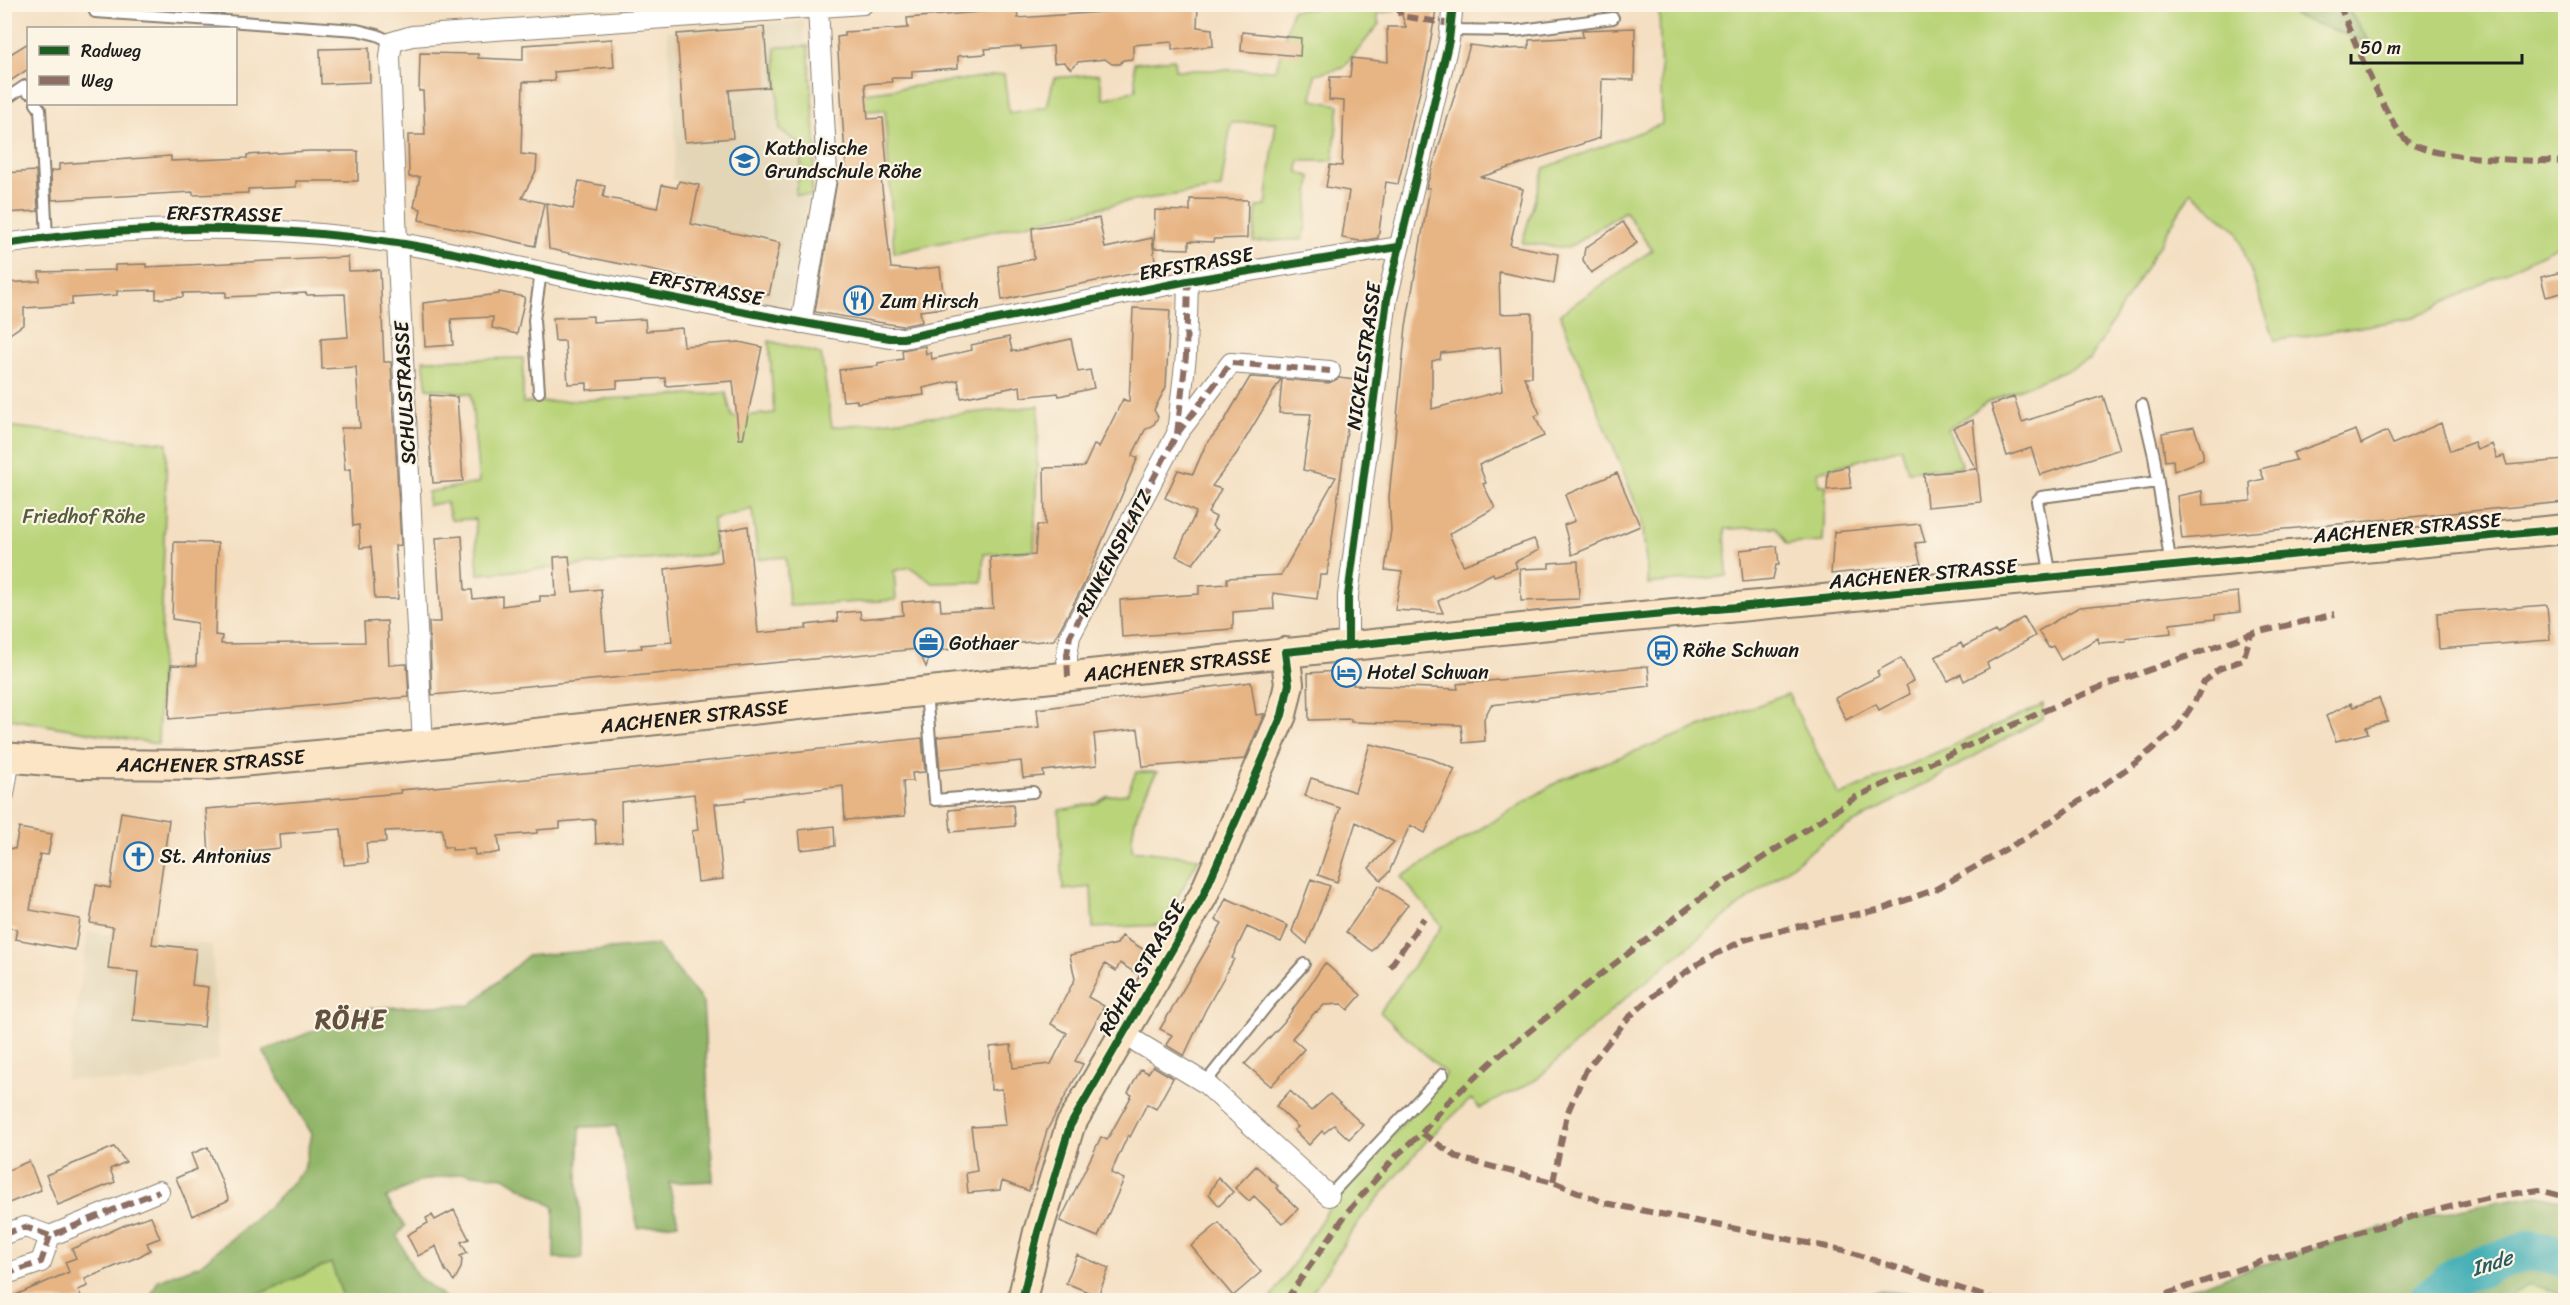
<svg xmlns="http://www.w3.org/2000/svg" width="2570" height="1305" font-family="Sriracha,sans-serif">
	<rect width="100%" height="100%" fill="#fcf5e5"/>
	<filter id="ink" filterUnits="userSpaceOnUse"><feTurbulence type="fractalNoise" baseFrequency=".0167" numOctaves="2"/><feDisplacementMap in="SourceGraphic" scale="12" xChannelSelector="R" yChannelSelector="G"/><feConvolveMatrix kernelMatrix="1 2 1 2 8 2 1 2 1" color-interpolation-filters="sRGB"/></filter>
	<filter id="wash" filterUnits="userSpaceOnUse"><feTurbulence type="fractalNoise" baseFrequency=".008" numOctaves="4" result="noise"/><feDisplacementMap in="SourceGraphic" scale="24" xChannelSelector="R" yChannelSelector="G"/><feGaussianBlur stdDeviation="1.35" result="paint"/><feColorMatrix in="noise" values="0 0 0 0 0 0 0 0 0 0 0 0 0 0 0 0 0 1.4 0 .05"/><feComposite in="paint" operator="in"/></filter>
	<g filter="url(#wash)">
		<rect width="100%" height="100%" fill="#f4dfc2"/>
		<!-- built -->
		<path fill="#e3d6b7" d="M803 21 814 169 788 308 678 288 687 243 674 202 679 181 672 179 676 150 667 31Z
			M88 932 212 945 219 1059 141 1083 66 1079Z"/>
		<!-- green -->
		<path fill="#b9d479" stroke="#6a784a" stroke-width="1.5" d="M1392 4 1394 11 1377 14 1379 24 1343 68 1315 74 1312 100 1339 105 1333 161H1299L1298 172 1311 177 1304 239 1253 242 1257 207 1266 206 1276 122 1231 123 1221 188 1126 202 894 253 885 110 866 111 865 93 1004 74 1009 113 1047 107 1054 78 1099 74 1104 99 1136 90 1134 63 1174 59 1175 70H1276L1292 10 1327 8V5Z
			M1659 5H2287L2295 16 2370 43 2345 5H2565V242L2414 318 2275 341 2237 231 2191 192 2090 360 1986 403 1948 429 1962 467 1908 471 1901 448 1818 472 1819 485H1826L1823 542 1787 544 1776 527 1725 529 1727 576 1648 584 1642 519 1560 314 1652 250 1625 211 1568 248 1522 243 1544 168 1662 124Z
			M808 46 816 148 811 196 795 194 801 165 800 144 780 130 775 47Z
			M769 341 821 354 832 427 1039 406 1034 551 984 554 982 582 933 583 910 567 894 571 896 600 789 606 786 557 758 559 752 509 713 519 716 554 478 574 475 519 451 520 446 502 428 505V492L479 483 471 394 427 388 423 360 523 358V403L726 393 732 417 774 413Z
			M4 426 167 443 158 744 5 718Z
			M1788 694 1839 796 2043 705V718L1829 837 1722 919 1621 1002 1536 1080 1480 1108 1471 1099 1428 1139 1359 1221 1307 1300H1270L1333 1202 1446 1074 1380 1012 1442 926 1401 877 1564 778Z
			M1136 772H1157C1143 795 1130 822 1132 850L1199 858 1162 925 1093 928 1091 887 1063 890 1059 810 1097 803 1108 796 1127 794Z
			M332 1262 344 1300H245Z
			M2529 1284 2565 1294V1300H2503Z"/>
		<!-- forest -->
		<path fill="#92b669" stroke="#576942" stroke-width="1.5" d="M2287 5H2345L2371 44 2295 16Z
			M657 945 703 1002 713 1181 669 1183 678 1223 638 1228 616 1126 580 1127 578 1180 582 1259 554 1258V1207L504 1177 463 1173 420 1181 386 1198 405 1226 397 1236 417 1276 448 1300H344L331 1263 245 1300H149L158 1280 200 1265 268 1208 304 1170 312 1134 263 1051 371 1008 471 1005 527 956Z
			M2539 1195 2565 1201V1294L2529 1284 2503 1300H2155C2282 1259 2407 1213 2539 1195Z
			M1879 1291 1989 1300H1855Z"/>
		<g fill="none" stroke-linecap="round" stroke-linejoin="round">
			<!-- river -->
			<path stroke="#3aacb3" stroke-width="40" d="M2428 1300 2461 1273 2532 1250 2566 1257"/>
		</g>
		<g id="blocks">
			<!-- building -->
			<path fill="#e7b483" fill-rule="evenodd" d="M1103 4H1150L1151 9 1198 5 1197 27 1212 29 1213 46 1172 50V42L1133 45V59L1123 60 1120 64H1112L1105 59 1078 62 1071 69 1064 62 1054 63 1053 46 1021 49V46L985 49 986 54 958 56V68L912 71V78H891L892 82 865 84 868 119 883 118 888 177 881 178 891 268 914 270 940 267 945 308 920 311 922 322 902 326 815 312 839 169 846 170 837 37 844 36V32L908 28 907 18 1017 9 1018 18 1103 12Z
				M1398 4H1437L1427 61 1398 184 1386 182 1378 238 1360 241 1342 238 1349 191 1326 187 1330 165 1342 166 1344 101 1329 100 1330 77H1350L1352 58 1388 62 1387 27H1406Z
				M764 27 769 87 729 90 733 138 685 142 677 34Z
				M1635 28 1634 80 1602 79 1600 138 1481 177 1523 189 1510 245 1558 254 1554 283 1499 272 1500 314 1532 313V377H1524L1540 414 1535 416 1544 436 1479 465 1486 483 1483 484 1495 508 1449 534 1463 565 1534 539 1539 550 1515 562 1517 568 1494 576 1493 573 1438 601 1443 613 1395 610 1402 572 1385 570 1391 530 1389 497 1406 326 1430 188H1426L1470 45 1501 49 1529 48V40L1583 37 1582 30ZM1500 347 1502 391 1432 409V361L1440 359 1441 353Z
				M1242 32 1301 38 1300 56 1241 51Z
				M612 39 614 67 554 72 555 81 523 82 521 154 537 156 536 171 522 198 544 203 535 246 419 220 421 209 414 207 420 177H409L408 135H425L423 91H419L420 53 478 54V58L523 60V45Z
				M28 43V69L4 85V58Z
				M369 48 370 82 321 84 320 49Z
				M309 151H358V181H296V187L248 189V193L193 195V192L52 200 51 171 59 170V164L171 156V161L247 158V155Z
				M36 171 38 211 4 213V173Z
				M579 181 605 186 603 197 657 208 662 185 677 188 679 181 699 185 691 224 780 243 769 295 549 249 546 203 573 209Z
				M1190 199 1248 200 1247 238 1214 239 1213 242 1189 241V249L1154 248 1155 210 1190 211Z
				M1099 218 1105 248 1152 238 1156 269 1002 300 998 266 1034 259 1032 228Z
				M1623 222 1637 243 1591 273 1583 260 1585 248Z
				M348 257 349 271 380 270 384 362H391L401 545 395 546 398 599H375L371 547 360 548 359 525 353 526 350 469 345 470 341 428H360L356 367 322 369 321 339 348 337 345 294 307 295 306 293 226 297V292L183 293V297L156 299V290L117 291V295L72 298V305L24 308V324L4 338V283L40 281 39 272 115 270V265L146 264V267Z
				M2562 272 2565 292 2546 297 2541 277Z
				M499 292 525 297 517 334 492 328 493 317 451 319 453 345 425 347 423 303 499 294Z
				M1133 308 1170 310 1166 387 1154 410 1158 417 1154 424 1145 430 1132 456 1138 457 1084 584 1054 640 932 651 926 667 918 649 432 695 429 622H441L436 538 462 536 465 590H472L473 599 502 596V606L540 601V596H556L554 557 569 556 573 592 601 589 606 651 642 648 641 645 672 642 665 569 722 562 719 532 748 526 758 633 806 629V625L838 621 837 613 860 611 861 619 903 615 902 602 940 599 941 611 993 608 990 557 1035 555 1037 525H1045L1044 468 1084 467 1094 445 1099 447 1123 399 1129 402Z
				M593 316V322L645 319 646 331 682 328 684 346 739 342 762 347 743 439H739L733 381 666 386 665 378 617 381V388L587 390V383L568 384 565 341H555L553 318Z
				M1009 337 1012 351H1016L1071 339 1078 372 1090 370 1094 388 1059 396 1058 393 1021 397 1020 386 961 398 958 380 923 388 924 395 857 403V400L843 401 839 370 878 366V363L903 359 902 350 925 346 926 354 931 353 932 359 972 350 971 345Z
				M1250 377 1281 379 1237 453 1212 486 1221 489 1208 513 1216 517 1212 526 1218 530 1193 564 1176 556 1196 512 1165 498 1178 470 1193 474 1206 444 1223 423Z
				M1339 378 1354 380 1327 575H1320L1317 599 1273 593 1274 609 1233 612V629L1122 637 1120 600 1199 594V586L1227 584V578L1281 575 1336 477 1303 470 1311 414 1279 413 1282 379 1329 383Z
				M430 395 457 397 463 481 433 483 428 421Z
				M2103 396 2120 449 2040 475 2031 448 2007 456 1991 405 2014 397 2022 422Z
				M1973 420 1981 502 1927 507 1924 474 1976 469 1953 428Z
				M2441 423 2450 451 2474 442 2477 450 2492 444 2497 458 2504 456 2507 465 2565 460V502L2182 539 2177 496 2202 491 2203 505 2251 501 2250 482 2264 479 2260 469 2296 460 2293 453 2356 430 2361 444 2387 431 2393 444Z
				M2194 427 2203 453V460L2174 471 2173 460 2165 461 2162 433Z
				M1848 466 1851 488 1827 490 1828 471Z
				M1617 473 1640 526 1572 555 1564 525 1575 521 1565 495Z
				M1920 524 1925 542 1915 543 1921 564 1831 574 1834 532Z
				M174 542 218 543 215 635 222 636 221 644 365 642 364 622 387 621 389 665 407 664 409 697 169 719 171 665 196 666 197 623 172 619Z
				M1777 546 1779 565H1776L1773 579 1743 582 1740 550Z
				M1578 561 1579 599 1521 601 1520 569 1549 568V563Z
				M2238 592 2240 612 2215 615V619L2170 624 2171 633 2126 638V641L2099 643 2098 638 2061 660 2053 646 2049 648 2038 631 2079 607Z
				M2547 605 2550 640 2439 649 2437 613Z
				M2024 617 2035 636 1987 663 1989 668 1964 681 1961 674 1948 681 1935 657 1961 643 1963 647 1995 631 1997 634Z
				M1901 658 1913 681 1906 685 1910 694 1879 710 1876 704 1846 720 1835 698 1879 676 1877 671Z
				M1648 666 1650 686 1491 705 1484 719 1485 741 1463 743 1461 725 1351 722V719L1309 720 1308 673 1353 670V685L1458 689 1457 684Z
				M1251 682 1256 715 1264 714 1245 759 1143 767 1138 729 1094 734 1097 765 1043 771 1044 776 1023 778 1021 761 940 770 937 737 1039 727 1037 709Z
				M2379 698 2388 721 2366 727 2368 733 2336 741 2326 716 2351 703 2353 707Z
				M922 738 925 772 912 773 913 781H903L905 816 845 820 843 786 745 798V801L715 804 723 879 698 882 692 831 698 830 694 794 621 802 622 842 596 844 595 819 560 822V828L537 830V833L498 836 500 852 489 854 475 855 474 849 452 850V847H444L442 829 385 831 386 842 366 843 368 863 344 865 341 829 279 834 280 848 209 855 206 809 401 793 400 790 606 772Z
				M1370 744 1432 759 1455 769 1425 833 1410 825 1389 872 1381 880 1369 868 1394 842 1356 822 1337 882 1318 875 1340 808 1305 796 1311 778 1355 792Z
				M1013 804 1015 826 951 832 949 810Z
				M121 812 169 820 152 944 196 949 192 985 208 987 204 1027 133 1020 138 972 108 969 113 927 90 923 96 885 110 888Z
				M834 826 835 846 801 850 799 830Z
				M19 828 52 834 48 855 40 854 30 910 80 919 75 950 15 939 17 929 4 927V863L7 848 15 849Z
				M1311 879 1330 886 1307 944 1292 931Z
				M1379 885 1408 905 1372 951 1346 932Z
				M1226 898 1288 926 1281 942 1247 927 1232 958 1234 959 1205 1011 1184 1056 1166 1045 1172 1035 1160 1029 1222 923 1216 920Z
				M1122 936 1149 953 1137 974 1120 963 1116 971 1105 964 1088 997 1104 1006 1075 1061 1083 1064 1047 1130 1029 1191 1002 1181 1000 1190 968 1193 966 1173 977 1171 971 1127 1006 1125 1002 1089 991 1090 990 1047 1011 1045 1013 1068 1051 1064 1067 1033 1051 1024 1075 979 1070 955 1117 944Z
				M1325 963 1361 995 1348 1010 1342 1004 1324 1005 1317 1012 1316 1011 1292 1038 1304 1049 1271 1086 1245 1064 1284 1022Z
				M1153 1066 1173 1078 1156 1109 1147 1104 1130 1137 1128 1135 1111 1173 1124 1179 1098 1237 1060 1221 1101 1137 1107 1140 1132 1095 1128 1093 1141 1069 1148 1073Z
				M1290 1091 1311 1111 1330 1094 1363 1125 1349 1139 1334 1125 1324 1133 1322 1131 1309 1145 1294 1130 1298 1127 1276 1106Z
				M114 1147 126 1162 110 1169 115 1182 58 1205 46 1175Z
				M208 1147 229 1200 192 1216 176 1178 197 1169 191 1154Z
				M29 1161 41 1190 4 1205V1172Z
				M1256 1166 1278 1186 1276 1188 1298 1209 1283 1224 1254 1196 1249 1201 1235 1188Z
				M1218 1177 1233 1192 1219 1206 1209 1194Z
				M454 1210 469 1239 461 1242 467 1253 460 1256 462 1259 461 1268 454 1281 445 1270 436 1246 418 1256 407 1235 428 1223 426 1218 432 1215 435 1220Z
				M151 1216 160 1238 147 1243 150 1250 140 1256 85 1279 88 1286 78 1290 83 1300H4L69 1272 65 1262 76 1258 72 1249 129 1223Z
				M1219 1223 1261 1272 1233 1296 1191 1246Z
				M1077 1255 1109 1268 1098 1296 1066 1283Z"/>
		</g>
	</g>
	<g filter="url(#ink)">
		<use href="#blocks" fill-opacity="0" stroke="#887e6f" stroke-width="1.5"/>
		<g fill="none" stroke-linecap="round" stroke-linejoin="round">
			<defs>
				<path id="lane" d="M95 12 357 30 377 35 392 42
					M1450 30 1514 31 1613 18
					M4 100 25 86 28 92
					M36 104 40 109 47 237
					M539 392 534 320 541 272
					M2142 405 2154 456 2171 566
					M2051 576 2037 501 2041 497 2158 482
					M926 692 935 800 1033 792
					M1205 1083 1269 1003 1304 964
					M1329 1196 1443 1074"/>
				<path id="street" d="M4 244C135 224 266 224 397 243 447 250 497 263 547 273 661 296 775 319 890 338H903L1188 281 1398 247
					M801 323 827 173 818 8
					M1177 434 1231 363 1330 371
					M1348 645V596L1387 299 1449 40 1453 4
					M1068 677 1067 655 1070 636 1177 434 1186 356 1188 281
					M423 745 397 243 390 57 392 42 412 36 863 4
					M4 794 10 758
					M1122 1033 1205 1083 1329 1196
					M4 1234 25 1227 50 1236
					M4 1270 12 1272 41 1262 50 1236 159 1191"/>
				<g id="secondary">
					<path id="s1" d="M4 757 82 764 209 765 423 745 1568 623 2566 529"/>
					<path d="M1022 1300 1038 1232 1070 1126 1203 896 1282 715 1289 684 1285 652"/>
				</g>
			</defs>
			<!-- lane casing -->
			<use href="#lane" stroke="#887e6f" stroke-width="14"/>
			<!-- street casing -->
			<use href="#street" stroke="#887e6f" stroke-width="22"/>
			<!-- secondary casing -->
			<use href="#secondary" stroke="#887e6f" stroke-width="32"/>
			<!-- lane -->
			<use href="#lane" stroke="#fff" stroke-width="10"/>
			<!-- street -->
			<use href="#street" stroke="#fff" stroke-width="20"/>
			<!-- secondary -->
			<use href="#secondary" stroke="#fce5c4" stroke-width="28"/>
			<!-- quiet -->
			<path stroke="#8d6e63" stroke-width="6" stroke-dasharray="12 6" stroke-linecap="butt" d="M1397 4 1401 16 1451 24
				M2339 4C2351 32 2389 130 2410 143 2435 160 2532 160 2566 162
				M1177 434 1231 363 1330 371
				M1068 677 1067 655 1070 636 1177 434 1186 356 1188 281
				M1390 967 1424 918
				M1422 1133 1458 1158 1553 1182 1605 1203 1843 1250 1996 1300
				M1553 1182 1567 1114 1586 1070 1628 1018 1665 986 1704 960 1744 940 1799 926 1882 909 1936 889 1975 867 2032 834 2138 761 2178 727 2195 701 2204 682 2219 669 2243 660 2251 634
				M4 1234 25 1227 50 1236
				M4 1270 12 1272 41 1262 50 1236 159 1191
				M1286 1300 1349 1210 1397 1155 1422 1133 1448 1102 1495 1059 1584 987 1704 896 1856 797 2046 710 2101 687 2251 634 2335 614
				M2149 1300 2263 1261 2421 1214 2490 1197 2539 1190 2566 1197"/>
			<defs>
				<path id="cycleway" d="M4 244C135 224 266 224 397 243 447 250 497 263 547 273 661 296 775 319 890 338H903L1188 281 1398 247
					M1348 645V596L1387 299 1449 40 1453 4
					M1022 1300 1038 1232 1070 1126 1203 896 1282 715 1289 684 1285 652 1568 623 2566 529"/>
			</defs>
			<!-- cycleway casing -->
			<use href="#cycleway" stroke="#fcf5e5" stroke-width="11"/>
			<!-- cycleway -->
			<use href="#cycleway" stroke="#1b5e20" stroke-width="8"/>
		</g>
	</g>
	<!-- icons -->
	<defs>
		<symbol id="school-ring" viewBox="-11 -11 22 22"><circle r="9.5" fill="#fcf5e5" stroke="#1f6fb2" stroke-width="1.5"/><path d="M0-5L7-2L0 1L-7-2ZM-4 1L0 2.5L4 1V4Q0 6-4 4Z" fill="#1f6fb2"/></symbol>
		<symbol id="restaurant-ring" viewBox="-11 -11 22 22"><circle r="9.5" fill="#fcf5e5" stroke="#1f6fb2" stroke-width="1.5"/><path d="M-5-6h1v4h1v-4h1v4h1v-4h1v5L-1.5 .5V6h-2V.5L-5-1ZM5-6V6H3V1.5H1.5Q1.5-4 5-6Z" fill="#1f6fb2"/></symbol>
		<symbol id="office-ring" viewBox="-11 -11 22 22"><circle r="9.5" fill="#fcf5e5" stroke="#1f6fb2" stroke-width="1.5"/><path d="M-6-3h4V-5.5h4V-3h4V5H-6ZM-1-4.5V-3h2v-1.5ZM-6 0V1H6V0Z" fill="#1f6fb2"/></symbol>
		<symbol id="bus-ring" viewBox="-11 -11 22 22"><circle r="9.5" fill="#fcf5e5" stroke="#1f6fb2" stroke-width="1.5"/><path d="M-5-6H5V4H4V6H2V4H-2V6H-4V4H-5ZM-3.5-4V0h7V-4ZM-3.5 1.2v1.5H-2V1.2ZM2 1.2v1.5H3.5V1.2Z" fill="#1f6fb2"/></symbol>
		<symbol id="hotel-ring" viewBox="-11 -11 22 22"><circle r="9.5" fill="#fcf5e5" stroke="#1f6fb2" stroke-width="1.5"/><path d="M-6-4.5h1.5V1H6V5H4.5V3h-9V5H-6ZM-4 0a1.8 1.8 0 1 1 3.6 0ZM.5 0V-2.5h3Q6-2.5 6 0Z" fill="#1f6fb2"/></symbol>
		<symbol id="church-ring" viewBox="-11 -11 22 22"><circle r="9.5" fill="#fcf5e5" stroke="#1f6fb2" stroke-width="1.5"/><path d="M-1.2-6h2.4v3.5h3.3v2.4h-3.3V6h-2.4V-.1h-3.3v-2.4h3.3Z" fill="#1f6fb2"/></symbol>
	</defs>
	<g fill-rule="evenodd">
		<use href="#school-ring" x="728" y="144" width="33" height="33"/>
		<use href="#restaurant-ring" x="842" y="284" width="33" height="33"/>
		<use href="#office-ring" x="912" y="626" width="33" height="33"/>
		<use href="#bus-ring" x="1646" y="634" width="33" height="33"/>
		<use href="#hotel-ring" x="1330" y="656" width="33" height="33"/>
		<use href="#church-ring" x="122" y="840" width="33" height="33"/>
	</g>
	<g text-anchor="middle" dominant-baseline="central" stroke-width="4.5" stroke-linejoin="round" paint-order="stroke">
		<!-- poi labels -->
		<g font-size="20" fill="#1c1c1c" stroke="#fcf5e5" text-anchor="start">
			<text x="765" y="148">Katholische<tspan x="765" dy="23">Grundschule Röhe</tspan></text>
			<text x="880" y="301">Zum Hirsch</text>
			<text x="949" y="643">Gothaer</text>
			<text x="1683" y="650">Röhe Schwan</text>
			<text x="1367" y="672">Hotel Schwan</text>
			<text x="160" y="856">St. Antonius</text>
		</g>
		<!-- street labels -->
		<g font-size="20" fill="#1c1c1c" stroke="#fcf5e5">
			<text transform="translate(224 214) rotate(1)">ERFSTRASSE</text>
			<text transform="translate(1196 264) rotate(-10)">ERFSTRASSE</text>
			<text transform="translate(706 288) rotate(11)">ERFSTRASSE</text>
			<text transform="translate(1364 356) rotate(-82)">NICKELSTRASSE</text>
			<text transform="translate(405 393) rotate(-93)">SCHULSTRASSE</text>
			<text transform="translate(2407 528) rotate(-5)">AACHENER STRASSE</text>
			<text transform="translate(1114 553) rotate(-62)">RINKENSPLATZ</text>
			<text transform="translate(1923 574) rotate(-5)">AACHENER STRASSE</text>
			<text stroke="none"><textPath href="#s1" startOffset="1179">AACHENER STRASSE</textPath></text>
			<text stroke="none"><textPath href="#s1" startOffset="693">AACHENER STRASSE</textPath></text>
			<text stroke="none"><textPath href="#s1" startOffset="207">AACHENER STRASSE</textPath></text>
			<text transform="translate(1142 968) rotate(-60)">RÖHER STRASSE</text>
		</g>
		<!-- park labels -->
		<g font-size="20" fill="#535c3d" stroke="#fcf5e5">
			<text x="84" y="516">Friedhof Röhe</text>
		</g>
		<!-- water labels -->
		<g font-size="21" font-style="italic" fill="#2a5d60" stroke="#fcf5e5">
			<text transform="translate(2492 1263) rotate(-18)">Inde</text>
		</g>
		<!-- district labels -->
		<g font-size="26" font-weight="bold" letter-spacing="1.5" fill="#635140" stroke="#fcf5e5">
			<text x="351" y="1019">RÖHE</text>
		</g>
	</g>
	<!-- margin -->
	<rect width="2570" height="1305" fill="none" stroke="#fcf5e5" stroke-width="24"/>
	<!-- legend -->
	<rect x="27" y="27" width="210" height="78" fill="#fcf5e5" stroke="#a29e95" stroke-width="1.5"/>
	<rect x="39" y="46" width="30" height="9" fill="#1b5e20" stroke="#a29e95" stroke-width="1.5"/>
	<text x="81" y="57" font-size="18" fill="#1c1c1c">Radweg</text>
	<rect x="39" y="76" width="30" height="9" fill="#8d6e63" stroke="#a29e95" stroke-width="1.5"/>
	<text x="81" y="87" font-size="18" fill="#1c1c1c">Weg</text>
	<!-- scale -->
	<path d="M2351 54v9h171v-9" fill="none" stroke="#1c1c1c" stroke-width="3"/>
	<text x="2360" y="54" font-size="18" fill="#1c1c1c" stroke="#fcf5e5" stroke-width="4.5" paint-order="stroke">50 m</text>
</svg>
